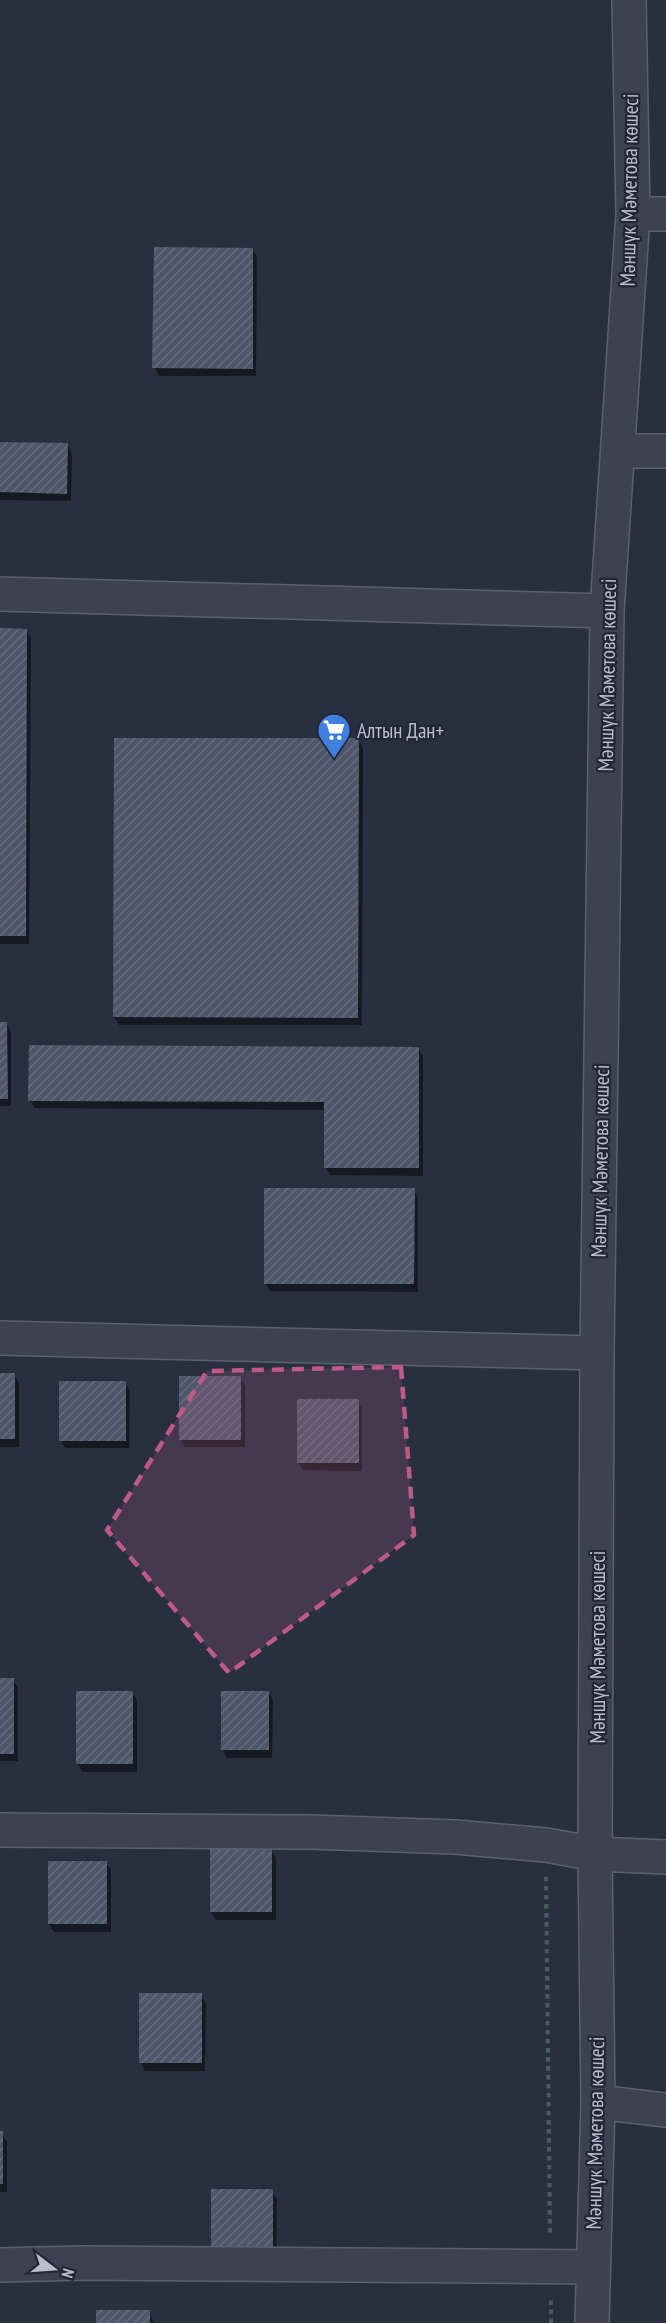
<svg xmlns="http://www.w3.org/2000/svg" width="666" height="2323" font-family="'PT Sans Narrow',sans-serif">
	<defs>
		<pattern id="building-hatch" width="6" height="6" patternUnits="userSpaceOnUse" patternTransform="scale(1.5)"><rect width="6" height="6" fill="#4e5669"/><path d="M-1 1l2-2M0 6l6-6M5 7l2-2" fill="none" stroke="#656c7d"/></pattern>
	</defs>
	<rect width="100%" height="100%" fill="#283040"/>
	<!-- shadow -->
	<path fill="#0007" d="M253 249 257 257 256 376H159L154 367Z
		M0 444 68 445 72 453 71 501 0 500Z
		M0 630H26L31 638 29 944H0Z
		M359 740 363 748 362 1025H119L114 1017Z
		M0 1024H7L11 1032V1106H0Z
		M418 1048 423 1056V1176L330 1175 325 1167 326 1110 34 1108 30 1100Z
		M414 1190 418 1198V1292L270 1291 265 1283Z
		M0 1374 14 1375 19 1383V1447H0Z
		M240 1377 245 1385V1447H185L180 1439Z
		M125 1383 130 1391 129 1448H65L61 1440Z
		M358 1401 362 1409V1471L303 1470 298 1462Z
		M0 1680H13L18 1688V1761H0Z
		M132 1692 137 1700V1772H82L78 1764Z
		M268 1692 273 1700 272 1758H227L223 1750Z
		M271 1850 276 1858V1920H216L211 1912Z
		M106 1862 111 1870V1932H54L49 1924Z
		M201 1995 206 2003 205 2071H145L141 2063Z
		M0 2133 7 2141V2192H0Z
		M272 2191 277 2199 276 2261 217 2260Z
		M149 2312 154 2323H97Z"/>
	<!-- building -->
	<path fill="url(#building-hatch)" d="M154 247 253 248V369L152 368Z
		M0 442 68 443 67 494 0 492Z
		M0 628 27 629 26 936H0Z
		M114 738H359L358 1018 113 1017Z
		M0 1022H7L8 1099H0Z
		M29 1045 419 1047V1168H324V1102L28 1101Z
		M264 1188H415L414 1284H264Z
		M0 1373H15V1439H0Z
		M179 1376H241V1440H179Z
		M59 1381H126V1441H59Z
		M297 1399H359V1463H297Z
		M0 1678H14V1754H0Z
		M76 1691H133V1764H76Z
		M221 1691H269V1750H221Z
		M210 1849H272V1912H210Z
		M48 1861H107V1924H48Z
		M139 1993H202V2063H139Z
		M0 2131H3V2184H0Z
		M211 2189H273V2253H211Z
		M96 2310H150V2323H96Z"/>
	<g fill="none" stroke-linecap="round" stroke-linejoin="round">
		<defs>
			<path id="minor" d="M633 214H666
				M618 451H666
				M0 594 607 611
				M0 1338 597 1353
				M0 1830 310 1832 455 1837 546 1845 595 1854 666 1857
				M598 2102 666 2110
				M0 2265 81 2263 593 2267
				M592 2323 598 2102 595 1854 597 1353 607 611 633 214 629 0"/>
		</defs>
		<!-- minor casing -->
		<use href="#minor" stroke="#5a606e" stroke-width="36"/>
		<!-- path -->
		<path stroke="#4a5b60" stroke-width="4" stroke-dasharray="4.5 4.5" stroke-linecap="butt" d="M546 1877 550 2235
			M551 2323V2300"/>
		<!-- minor -->
		<use href="#minor" stroke="#3c4250" stroke-width="33"/>
	</g>
	<!-- marked area -->
	<path fill="#be5a87" fill-opacity="0.2" stroke="#be5a87" stroke-width="4.5" stroke-dasharray="12 8" stroke-linejoin="round" d="M401 1367 414 1535 229 1673 107 1530 207 1371Z"/>
	<!-- icons -->
	<defs>
		<symbol id="supermarket-pin" viewBox="-11 -11 22 30"><path d="M0 17L-7.5 6A9.5 9.5 0 1 1 7.5 6Z" fill="#3f7fe0" stroke="#212736"/><path d="M-6-5.5h2.5l.6 2H6L4.5 2H-2.5L-4.4-4H-6ZM-1.5 3.2a1.3 1.3 0 1 0 .1 0ZM3 3.2a1.3 1.3 0 1 0 .1 0Z" fill="#fff"/></symbol>
	</defs>
	<g fill-rule="evenodd">
		<use href="#supermarket-pin" x="315" y="711" width="38" height="52"/>
	</g>
	<g text-anchor="middle" dominant-baseline="central" stroke-width="4.5" stroke-linejoin="round" paint-order="stroke">
		<!-- street labels -->
		<g font-size="21" fill="#b9beca" stroke="#212736">
			<text transform="translate(629 190) rotate(-89)">Мәншүк Мәметова көшесі</text>
			<text transform="translate(607 675) rotate(-89)">Мәншүк Мәметова көшесі</text>
			<text transform="translate(600 1161) rotate(-89)">Мәншүк Мәметова көшесі</text>
			<text transform="translate(597 1647) rotate(-90)">Мәншүк Мәметова көшесі</text>
			<text transform="translate(595 2133) rotate(-89)">Мәншүк Мәметова көшесі</text>
		</g>
		<!-- poi labels -->
		<g font-size="21" fill="#b9beca" stroke="#212736" text-anchor="start">
			<text x="357" y="730">Алтын Дан+</text>
		</g>
	</g>
	<!-- north arrow -->
	<g transform="translate(54 2269) rotate(107)" stroke="#212736" stroke-width="4.5" paint-order="stroke">
	<path d="M0-4.5L10 22L0 15L-10 22Z" fill="#b9beca"/>
	<text y="-9" font-size="16" font-weight="bold" text-anchor="middle" fill="#b9beca">N</text>
	</g>
</svg>
